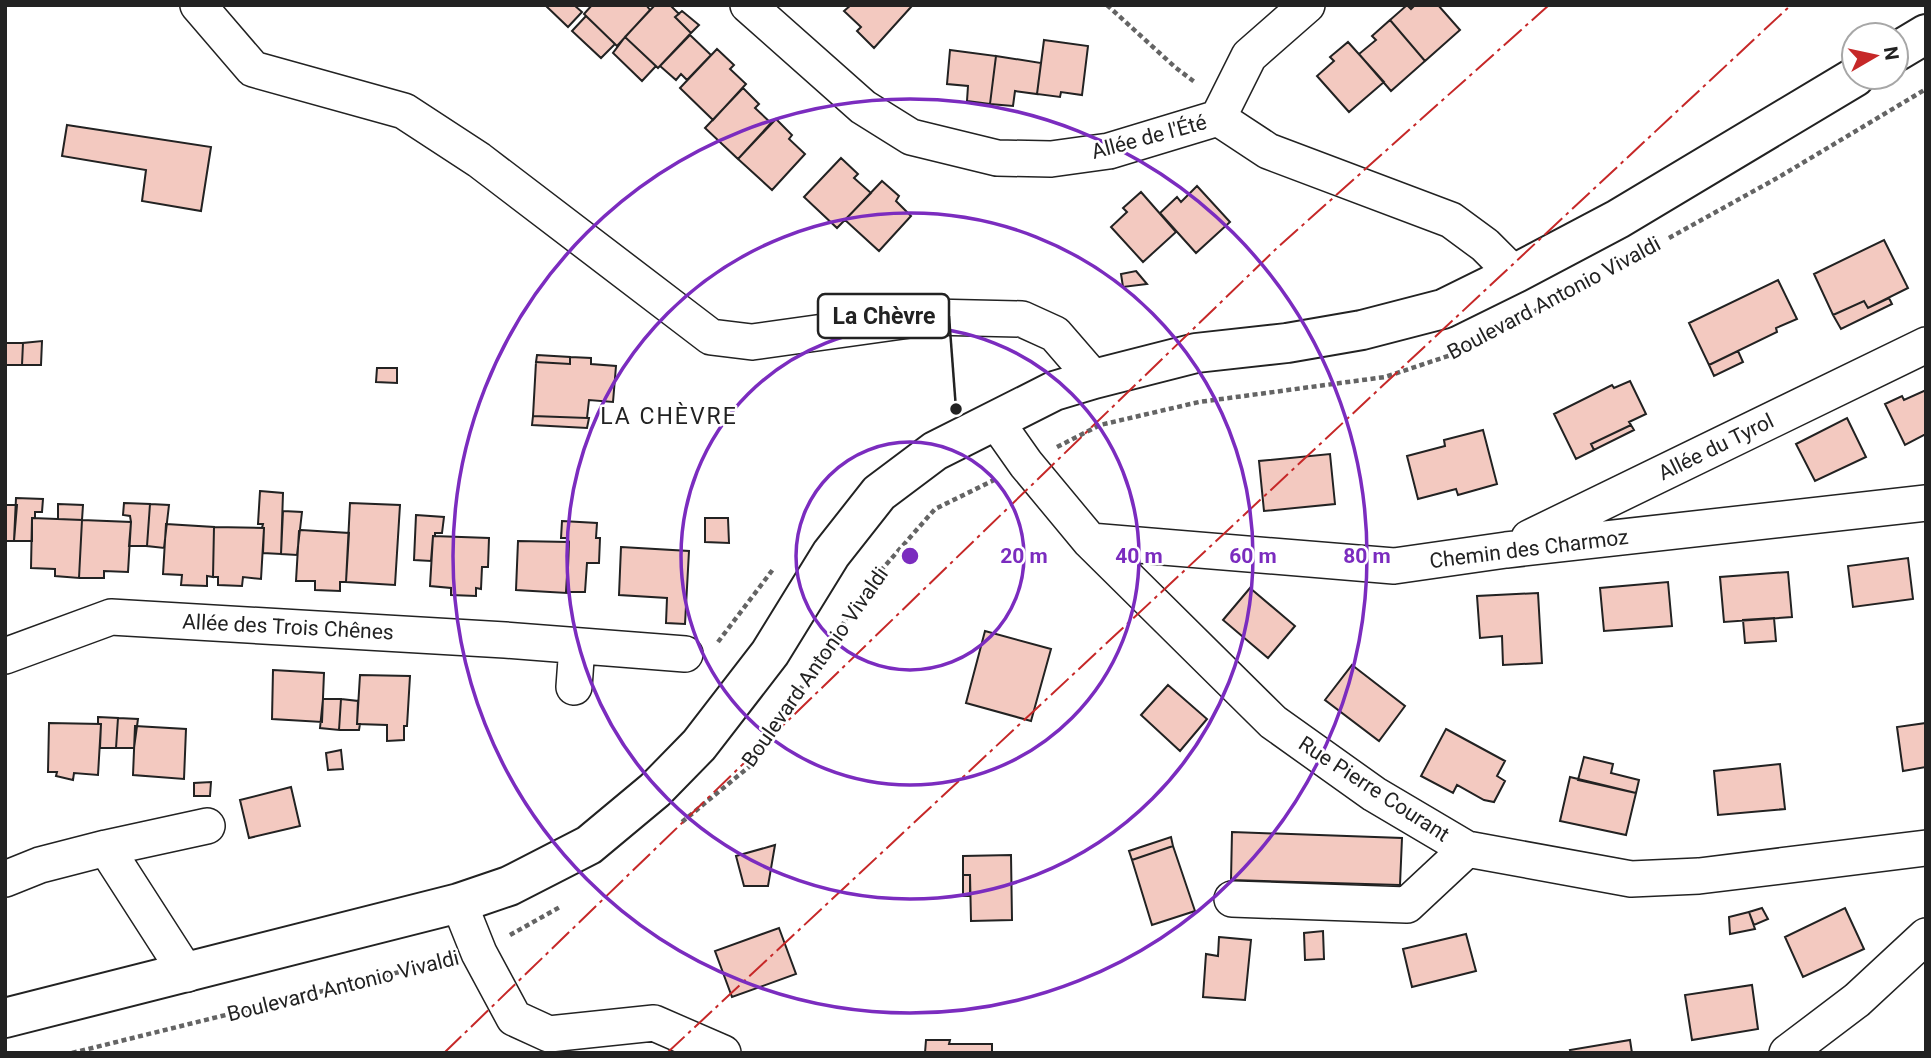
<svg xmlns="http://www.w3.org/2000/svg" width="1931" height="1058" font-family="Roboto,sans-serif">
	<rect width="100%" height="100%" fill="#fff"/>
	<!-- building -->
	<path fill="#f3c9c0" stroke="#222" stroke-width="2" d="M545 5H574L582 12 568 27Z
		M592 5H646L650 10 617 46 584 14Z
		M655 5H670L679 14 675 17 691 33 658 68 625 37Z
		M851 5H909L911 7 874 48 857 31 861 27 844 11Z
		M1407 5 1411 9 1415 5H1438L1460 30 1425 61 1390 20Z
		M682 11 699 25 691 33 675 17Z
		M586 16 615 44 601 58 572 31Z
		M1390 20 1425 61 1391 91 1359 54 1376 40 1372 36Z
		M690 35 711 55 687 80 681 74 676 80 660 66Z
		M625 37 656 66 642 81 613 53Z
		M1044 40 1088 46 1082 95 1061 92 1060 97 1037 94Z
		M1348 42 1384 82 1349 112 1317 76 1334 61 1330 57Z
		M717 49 734 65 730 69 746 84 713 120 680 88Z
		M950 50 996 56 990 104 967 101 968 86 947 84Z
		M996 56 1041 63 1037 94 1015 91 1013 106 990 104Z
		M743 88 759 104 755 108 771 123 738 159 705 128Z
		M776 119 792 135 789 139 805 154 772 190 738 159Z
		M67 125 211 147 201 211 142 201 146 170 62 156Z
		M841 158 858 174 854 178 871 193 837 228 804 197Z
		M882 181 899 196 896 201 911 216 879 251 845 220Z
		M1197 186 1230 222 1196 253 1160 213 1177 197 1181 202Z
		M1141 192 1176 232 1143 262 1111 227 1127 212 1123 208Z
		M1884 240 1908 288 1868 308 1864 301 1833 315 1814 274Z
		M1136 271 1147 284 1123 287 1121 274Z
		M1778 280 1797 319 1776 328 1777 332 1709 365 1689 323Z
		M1889 298 1892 304 1841 329 1833 315 1864 301 1868 308Z
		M42 341 41 365H22L23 343Z
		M5 343H23L22 365H5Z
		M1738 351 1743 362 1714 376 1709 365Z
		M537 355 570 357V364L536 362Z
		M570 357 591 358V364L616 366 613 402 589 400 587 418 533 416 536 362 570 364Z
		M377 368H397V383L376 382Z
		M1630 381 1646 414 1629 422 1631 425 1591 444 1594 450 1576 459 1554 414 1612 385 1614 388Z
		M1926 390V434L1905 445 1885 404 1902 396 1904 400Z
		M533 416 587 418H589L587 428 532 425Z
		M1847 418 1866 457 1815 481 1796 444Z
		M1631 425 1634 430 1594 450 1591 444Z
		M1483 430 1497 484 1458 495 1456 489 1418 499 1407 456 1445 446 1444 440Z
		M1330 454 1335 504 1264 511 1259 461Z
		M260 491 283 493 281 554 263 553 264 528H262L263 524H258Z
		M16 498 43 499 42 512H35V518H32V541H14Z
		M124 503 150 504 147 546H129L131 522 130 516 123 515Z
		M350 503 400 505 395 585 346 582Z
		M58 504 83 505 82 520 58 519Z
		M150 504 169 505 164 548 147 546Z
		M5 505H17L14 541H5Z
		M283 511 302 512 297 555 281 554Z
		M416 515 444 517 442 533H435V536H433L431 561 414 560Z
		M32 518 82 520 79 578 55 576V569L31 568Z
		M705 518H728L729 543 705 542Z
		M82 520 131 522 128 572 104 571V578H79Z
		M562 521 597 523 596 538H600L599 563H587L585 592H566L569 542 567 538H561Z
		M166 524 214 527 213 577 207 576V586L181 585 182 575 163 574Z
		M214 527 264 528 261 579 243 577 242 586 218 585V577H213Z
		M301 530 349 533 346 582H340V591L315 590V581H296L299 531Z
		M433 536 489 538 488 567H482L481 589 476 588V596L451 595V588L430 586Z
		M518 541 569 542 567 593 516 590Z
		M621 547 689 551 685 624 666 623 667 598 619 595Z
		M1908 558 1913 599 1853 607 1848 566Z
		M1788 572 1792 617 1724 622 1720 577Z
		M1668 582 1672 626 1604 631 1600 588Z
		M1250 588 1295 626 1268 658 1223 620Z
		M1538 593 1542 663 1503 665 1502 636 1480 638 1477 596Z
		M1774 618 1776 641 1745 643 1743 620Z
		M985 631 1051 649 1031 721 966 703Z
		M1352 665 1405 706 1379 741 1325 700Z
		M273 670 324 673 322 722 272 719Z
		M360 675 410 676 407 726H404V740L387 741V725L357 724Z
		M1168 685 1207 719 1180 751 1141 715Z
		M323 699H341L339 730 320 728Z
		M341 699 358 701 357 724H360L359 730H339Z
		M98 717 118 718 116 748H100L101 724H98Z
		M118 718 138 719 134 748H116Z
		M49 723 101 724 98 775 74 773 73 780 56 776 57 772H48Z
		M1926 723V767L1903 771 1897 727Z
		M135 726 186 729 184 779 133 775Z
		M1446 729 1505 761 1497 776 1505 781 1494 802 1484 800 1457 785 1453 793 1421 776Z
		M341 750 343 769 328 770 326 753Z
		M1584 757 1613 764 1611 773 1639 780 1636 793 1578 780Z
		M1780 764 1785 809 1718 815 1714 771Z
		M1570 777 1636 793 1626 835 1560 821Z
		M211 782 210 796H194V783Z
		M291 787 300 826 249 838 240 800Z
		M1232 832 1402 838 1400 885 1231 880Z
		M1171 837 1173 846 1132 860 1129 851Z
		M775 845 768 886H744L736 856Z
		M1173 846 1195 911 1152 925 1132 860Z
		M1011 855 1012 920 971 921 970 875H963V856Z
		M963 875H970V896H963Z
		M1762 908 1768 919 1754 925 1749 912Z
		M1845 908 1864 949 1803 977 1785 937Z
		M1749 912 1755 929 1730 934 1729 917Z
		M779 928 796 974 732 997 715 951Z
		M1323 931 1324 959 1305 960 1304 933Z
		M1466 934 1476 971 1412 987 1403 949Z
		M1219 937 1251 940 1245 1000 1203 997 1206 954 1218 956Z
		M1752 985 1758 1029 1692 1040 1685 995Z
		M926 1040H950L949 1044H992V1052L1017 1053H925Z
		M1630 1040 1632 1053H1571L1570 1050Z"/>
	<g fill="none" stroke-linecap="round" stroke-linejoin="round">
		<defs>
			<path id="minor" d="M198 5 253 69 404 111 479 160 711 337 752 342 931 317 1022 319 1055 334 1094 379
				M748 5 863 107 911 137 997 158 1051 159 1109 151 1218 118 1268 151 1451 220 1485 245 1514 274
				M1218 118 1249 56 1307 5
				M995 420 1026 464 1090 541 1273 722 1374 794 1467 849 1631 879 1699 876 1926 848
				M1529 538 1926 345
				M1090 541 1394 566 1506 550 1926 503
				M5 656 111 617 505 640 685 654
				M574 687 577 646
				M106 848 207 826
				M5 879 40 865 106 848 187 974
				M1232 899 1407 905 1467 849
				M459 903 479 953 514 1018 549 1034 654 1023 723 1053
				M1787 1053 1857 1000 1926 936"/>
			<path id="tertiary" d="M1896 52 1926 34
				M5 1018 459 903 509 886 589 845 655 790 699 745 770 653 831 554 879 493 935 451 1054 391 1094 379 1196 353 1287 343 1362 330 1443 309 1514 274 1618 219 1855 77"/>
		</defs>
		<!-- minor casing -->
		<use href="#minor" stroke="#222" stroke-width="38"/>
		<!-- tertiary casing -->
		<use href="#tertiary" stroke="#222" stroke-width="42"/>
		<!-- path -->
		<path stroke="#646464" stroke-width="4.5" stroke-dasharray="5 3.5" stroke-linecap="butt" d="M1107 5 1176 68 1196 83
			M1669 238 1779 177 1926 89
			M1057 447 1100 425 1199 402 1385 377 1457 353 1548 304
			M718 642 774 568
			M682 822 750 766 869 584 935 509 994 480
			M510 935 560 907
			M72 1053 444 961"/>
		<!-- minor -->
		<use href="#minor" stroke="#fff" stroke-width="35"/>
		<!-- tertiary -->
		<use href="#tertiary" stroke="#fff" stroke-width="38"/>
		<!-- power -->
		<path stroke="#c62828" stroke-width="2" stroke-dasharray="24 5 3.5 5" stroke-linecap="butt" d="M444 1053 1277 248 1549 5
			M667 1053 1791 5"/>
	</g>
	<!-- distance rings -->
	<g fill="none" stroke="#7b2cbf" stroke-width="3.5">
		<circle cx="910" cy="556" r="114"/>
		<circle cx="910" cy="556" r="229"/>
		<circle cx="910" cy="556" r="343"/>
		<circle cx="910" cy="556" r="457"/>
	</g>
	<g text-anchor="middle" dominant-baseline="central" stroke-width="5" stroke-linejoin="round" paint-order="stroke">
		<!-- street labels -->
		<g font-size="21" fill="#222" stroke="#fff">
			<text transform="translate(1149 137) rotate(-15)">Allée de l'Été</text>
			<text transform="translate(1554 298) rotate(-28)">Boulevard Antonio Vivaldi</text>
			<text transform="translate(1716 447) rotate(-26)">Allée du Tyrol</text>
			<text transform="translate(1529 549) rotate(-7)">Chemin des Charmoz</text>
			<text transform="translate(288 627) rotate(3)">Allée des Trois Chênes</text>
			<text transform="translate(815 667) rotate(-55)">Boulevard Antonio Vivaldi</text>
			<text transform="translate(1374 789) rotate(33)">Rue Pierre Courant</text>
			<text transform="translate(343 986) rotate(-14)">Boulevard Antonio Vivaldi</text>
		</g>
		<!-- neighbourhood labels -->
		<g font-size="23" letter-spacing="2" fill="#222" stroke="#fff">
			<text x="669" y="416">LA CHÈVRE</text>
		</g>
	</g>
	<circle cx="910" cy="556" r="10" fill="#7b2cbf" stroke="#fff" stroke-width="3.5"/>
	<g font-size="21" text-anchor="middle" font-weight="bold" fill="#7b2cbf" stroke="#fff" stroke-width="5" stroke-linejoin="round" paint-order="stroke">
		<text x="1024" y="563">20 m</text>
		<text x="1139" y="563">40 m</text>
		<text x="1253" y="563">60 m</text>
		<text x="1367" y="563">80 m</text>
	</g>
	<!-- callouts -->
	<path fill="none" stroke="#222" stroke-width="2.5" d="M956 409L949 316"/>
	<circle fill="#222" stroke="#fff" stroke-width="2.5" cx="956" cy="409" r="7"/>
	<rect fill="#fff" stroke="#222" stroke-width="2.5" x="818" y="294" width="131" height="44" rx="7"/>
	<g font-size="23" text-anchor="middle" font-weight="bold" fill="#222">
		<text x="884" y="324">La Chèvre</text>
	</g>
	<!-- border -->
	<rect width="1931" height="1058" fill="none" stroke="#222222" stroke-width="14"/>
	<!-- north arrow -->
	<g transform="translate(1875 56) rotate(81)"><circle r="33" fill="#ffffff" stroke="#a7a7a7" stroke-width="2"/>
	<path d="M0-5L12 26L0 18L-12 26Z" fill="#c62828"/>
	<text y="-10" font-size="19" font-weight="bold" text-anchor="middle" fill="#222222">N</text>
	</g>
</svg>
